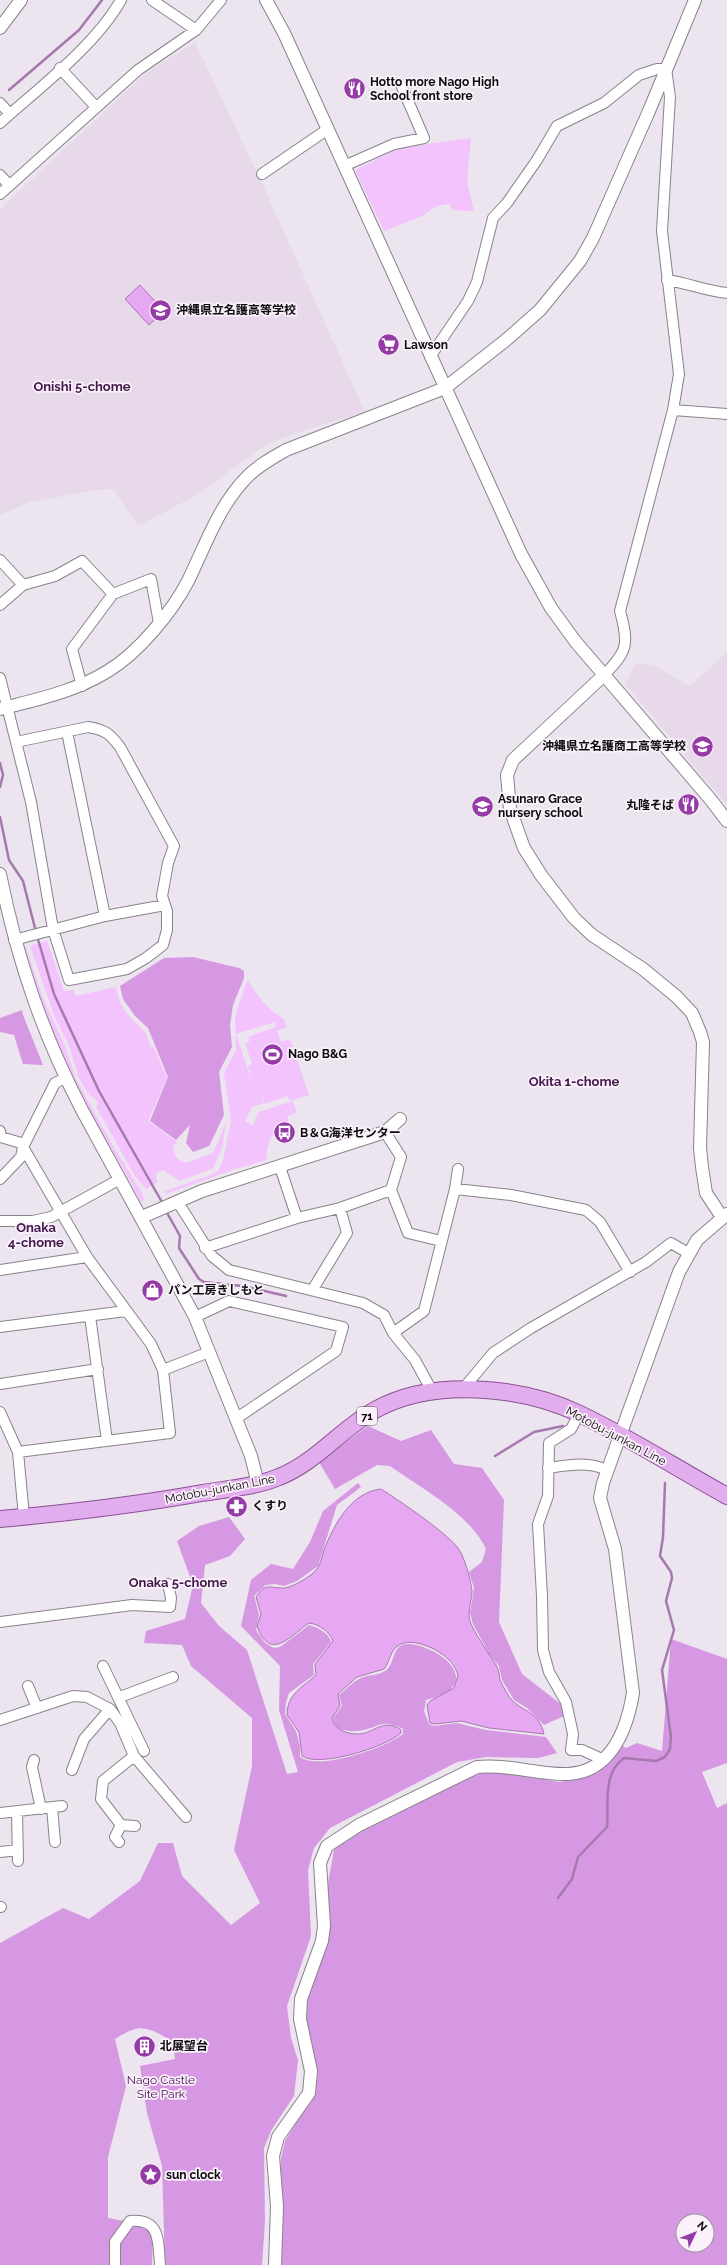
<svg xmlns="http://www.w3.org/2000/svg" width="727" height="2265" font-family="Raleway,'Noto Sans JP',sans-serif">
	<rect width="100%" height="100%" fill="#ece4ee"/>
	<!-- built -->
	<path fill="#e7d9e9" d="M195 42 261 181 365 412 315 427 267 444 195 496 138 526 113 489 97 490 29 502 0 515V209L144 75Z
		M727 652V805L625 684 636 663 653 665 690 686Z"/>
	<!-- green -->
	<path fill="#f3c3fd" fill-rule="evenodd" d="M471 138 467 181 474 211 453 210 449 204 437 206 422 216 384 231 355 170 399 148Z
		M47 941 64 991 73 990 76 996 116 987 120 1003 128 1015 145 1032 151 1047 154 1048 167 1078 148 1121 177 1142 173 1147C174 1156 177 1160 186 1163L213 1153 226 1123 222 1148 213 1168 180 1181 163 1170 156 1173 157 1182 146 1189 135 1176 96 1107 98 1103 95 1098 90 1096 79 1078 68 1043 55 1018 30 946Z
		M26 947 43 998 65 1046 76 1079 112 1144 142 1193 144 1199 141 1202C121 1162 96 1125 76 1085 54 1041 36 996 24 948Z
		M248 980C257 996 268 1010 284 1019L278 1021 284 1019 287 1027 277 1031 281 1042 290 1039 309 1095 290 1101 288 1096 265 1104 260 1092 264 1103 252 1107 245 1121 253 1125 259 1112 293 1101 297 1113 287 1116 289 1124C272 1130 267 1142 266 1160L235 1169 166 1194 165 1191 211 1175 219 1170 223 1160 231 1121 224 1073 236 1050 235 1018 240 1000ZM275 1022 276 1027 248 1037 250 1041 245 1043 252 1064 248 1066 253 1085 236 1034Z"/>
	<!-- forest -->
	<path fill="#d698e2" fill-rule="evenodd" d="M193 957 239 968 244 971V978L233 1005 230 1025 232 1047 219 1072 224 1115 209 1146 193 1152 186 1143 190 1125 176 1140 150 1121 168 1077 148 1028 135 1016 123 999 120 986 164 958Z
		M22 1010 23 1015 43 1065 23 1064 14 1035 0 1032V1018Z
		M368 1426 401 1441 431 1430 454 1464 482 1468 504 1500 499 1622 522 1674 562 1705 564 1716 544 1725 527 1708 514 1700 502 1680 499 1666 489 1654 473 1624 470 1613 474 1588 469 1572 482 1562 486 1549C471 1515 421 1488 390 1466L377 1465 335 1489 319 1462Z
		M358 1483 361 1487 337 1505 318 1566 297 1581 284 1586 275 1584 266 1585 254 1596 259 1614 256 1630 265 1643 274 1648 280 1647 309 1625C319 1628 328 1632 331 1642L313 1664 314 1675 289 1693 286 1702 285 1714 296 1731 300 1746V1757C319 1771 385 1748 403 1734V1729C381 1717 378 1729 358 1731 352 1732 345 1730 339 1729L334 1723 333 1718 342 1706 339 1695C346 1690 353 1681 361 1678 370 1674 383 1676 389 1667 395 1659 393 1645 407 1644 426 1643 471 1667 451 1689 446 1695 433 1698 426 1700L424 1711 429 1724 434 1726 457 1723 486 1730 546 1737 557 1753 538 1758 486 1757 457 1762 330 1828 314 1848 308 1870 311 1936 287 2006 291 2038 298 2060 294 2096 272 2129 264 2148 265 2221 262 2265H165L162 2166 147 2113 140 2066 175 2059 172 2041C147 2027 141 2022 115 2039L126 2086 108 2157V2218L135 2223 153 2234 152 2265H0V1943L63 1908 89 1919 140 1881 158 1843H173L182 1876 231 1925 260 1903 234 1850 252 1766V1718L191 1666 182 1645 144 1643 146 1631 185 1619 193 1585 177 1541 199 1526 229 1517 245 1539 230 1556 205 1565 201 1603 219 1626 247 1650 287 1774 298 1772 279 1710 280 1666 241 1626 251 1580 271 1564 293 1569 310 1542 323 1511Z
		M671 1639 727 1659V1763L702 1772 717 1808 727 1803V2265H281L279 2255 283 2216 280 2180 281 2158 285 2141 315 2092 318 2074 306 2020 309 1988 334 1850 352 1832 462 1780 482 1773 505 1772 559 1782 578 1779 592 1774 609 1763 621 1745 626 1748 637 1743 662 1751ZM683 2221H707V2245H683Z"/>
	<!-- water -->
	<path fill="#e7a8f3" stroke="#a679ae" d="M140 285 164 311 149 325 125 299Z
		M381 1489C397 1499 452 1536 460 1551 465 1560 471 1580 472 1591 472 1602 466 1613 471 1624 478 1639 488 1652 496 1665 499 1669 499 1675 500 1680 502 1684 507 1694 510 1698 522 1712 539 1711 544 1734L489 1728 461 1721 435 1724 430 1723 427 1705 430 1701 454 1688 458 1675C456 1669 453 1663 448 1659 438 1649 413 1637 399 1645 390 1650 390 1662 384 1669L357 1677 338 1694 340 1706 332 1718C334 1730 347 1734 359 1734 372 1734 385 1717 401 1730V1733C386 1747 319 1768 302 1756L299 1732 287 1715C287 1694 302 1688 316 1675L315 1664 333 1641C330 1632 319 1624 309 1623 289 1637 270 1662 257 1626L261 1614 256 1597C267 1581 270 1589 285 1588 294 1586 304 1580 312 1574 322 1566 321 1556 326 1545 336 1521 353 1492 381 1489Z"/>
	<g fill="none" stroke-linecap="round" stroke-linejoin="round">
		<!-- stream -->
		<path stroke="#a679ae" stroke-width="2.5" d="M9 90 79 30 102 0
			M0 763 3 775 0 787
			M0 817 9 860 23 881 36 932
			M37 936 54 994 99 1091 163 1204
			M166 1211 180 1236 179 1248 199 1279 204 1282 243 1286 286 1296
			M495 1456 534 1432 563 1426
			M558 1898 572 1879 578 1857 607 1827C609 1805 602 1773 624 1758L656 1761 665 1757 670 1749 671 1737 662 1670 674 1630 666 1601 672 1578 671 1572 660 1556 663 1537 665 1483"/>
		<defs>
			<path id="minor" d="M152 0 196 30
				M60 68 96 107
				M0 103 10 114
				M0 123C40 87 95 46 121 0
				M344 166 394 144 424 138 402 87
				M262 174 328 129
				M0 175 9 185
				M0 194 138 70 196 30 221 0
				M667 280C688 283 706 291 727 293
				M430 357 468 301 477 282 493 218 507 203 537 160 557 126 604 103 639 75 657 69H666L670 97 662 231 679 374 673 410 620 611C629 644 628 651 604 675
				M673 410 727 414
				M0 560 23 585
				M0 605 23 585 55 576 82 561 113 594
				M0 678 31 802 53 929 69 980 127 969 146 958 163 945 167 930V911L162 896 168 863 174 846 120 747C110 734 106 730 88 727L16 742
				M82 686 72 649 113 594 151 579 159 623
				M67 732 105 916
				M14 940 105 916 165 905
				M0 1131 1 1137 21 1143 23 1147 87 1257 151 1344 163 1370 170 1433 18 1452
				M385 1132 401 1157 391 1190 408 1233 441 1241
				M280 1167 297 1218
				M0 1179 21 1157 23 1147 55 1083 65 1078
				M455 1189 511 1195 586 1210 600 1222 630 1272
				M177 1201 212 1256 229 1270 363 1303 384 1315 393 1333 415 1360 432 1391
				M0 1221H33L51 1217 120 1179
				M205 1248 297 1218 340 1208 391 1190
				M0 1270 87 1257
				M313 1289 347 1233 340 1208
				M90 1316 107 1441
				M195 1317 229 1301 343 1327 336 1351 237 1418
				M0 1327 126 1311
				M393 1333 424 1311 455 1189 458 1169
				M163 1370 209 1352
				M0 1384 98 1369
				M463 1389 493 1353 531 1328 646 1262 671 1243 688 1253
				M0 1412 18 1452 24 1517
				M579 1414 571 1429 549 1443 548 1496 538 1524 542 1596 543 1650 549 1672 566 1702 573 1734 571 1750H582L604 1760
				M548 1468C568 1465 588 1461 607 1470
				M0 1622 132 1605 170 1607 171 1598 168 1584
				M103 1666 144 1751
				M28 1686 37 1708
				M120 1697 173 1677
				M0 1720 73 1696 87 1697 110 1709 120 1723 134 1756 103 1781 101 1799 121 1825 115 1837 119 1842
				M134 1756 186 1817
				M34 1760 32 1767 41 1809
				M72 1770 84 1739 110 1709
				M52 1807 55 1842
				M17 1812 18 1861
				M0 1813 62 1806
				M121 1825 135 1826
				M0 1852 18 1850
				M0 1907H1
				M115 2265V2242L130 2221C161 2218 158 2242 160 2265"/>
			<path id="tertiary" d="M266 0 284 33 521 554 551 608 575 641 711 800 727 821
				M0 28 21 0
				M604 675 513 760 507 775 510 809 524 848 541 875 574 918 592 935 643 969 677 997 692 1013 700 1032 703 1042 700 1148 702 1167 706 1193 722 1217
				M0 709C38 699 74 692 108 671 138 653 172 612 188 581 206 544 219 505 248 476 259 465 272 458 286 450L445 388 506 340 540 310 580 261 593 238 649 111 695 0
				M0 874C17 959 42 1033 82 1110L195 1317 251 1456 258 1484
				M142 1217 202 1191 385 1132 400 1119
				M275 2265 277 2206 273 2156 278 2137 309 2093 311 2071 300 2019 301 1999 322 1941 324 1926 320 1863 327 1846 359 1825 477 1767C510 1764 538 1775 568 1774 611 1772 627 1729 633 1693L615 1549 600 1498 603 1483 679 1272 697 1240 727 1214"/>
			<path id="primary" d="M0 1519C68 1513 135 1505 202 1493 227 1489 255 1487 279 1477 315 1463 341 1429 375 1410 432 1378 522 1386 580 1414 630 1438 678 1469 727 1496"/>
		</defs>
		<!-- minor casing -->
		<use href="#minor" stroke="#89828b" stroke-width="12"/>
		<!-- tertiary casing -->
		<use href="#tertiary" stroke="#89828b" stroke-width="14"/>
		<!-- primary casing -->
		<use href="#primary" stroke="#8a5096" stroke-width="18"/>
		<!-- minor -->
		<use href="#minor" stroke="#fff" stroke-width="10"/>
		<!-- tertiary -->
		<use href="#tertiary" stroke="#fff" stroke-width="12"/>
		<!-- primary -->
		<use href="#primary" stroke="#e2adec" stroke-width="16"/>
	</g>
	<!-- icons -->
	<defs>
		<symbol id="restaurant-disc" viewBox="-11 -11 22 22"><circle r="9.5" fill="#953ba6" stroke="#faf1fb"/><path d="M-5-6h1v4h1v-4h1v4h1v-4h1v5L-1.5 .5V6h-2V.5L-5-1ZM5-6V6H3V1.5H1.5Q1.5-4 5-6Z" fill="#fff"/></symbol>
		<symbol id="school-disc" viewBox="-11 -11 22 22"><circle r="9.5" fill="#953ba6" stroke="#faf1fb"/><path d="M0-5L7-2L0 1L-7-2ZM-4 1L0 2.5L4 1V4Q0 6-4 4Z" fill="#fff"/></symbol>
		<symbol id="supermarket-disc" viewBox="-11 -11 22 22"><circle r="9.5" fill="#953ba6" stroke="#faf1fb"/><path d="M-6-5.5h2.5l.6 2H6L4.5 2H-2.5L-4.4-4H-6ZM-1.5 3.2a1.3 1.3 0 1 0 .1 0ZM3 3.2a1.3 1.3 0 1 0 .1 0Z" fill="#fff"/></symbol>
		<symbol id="stadium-disc" viewBox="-11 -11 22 22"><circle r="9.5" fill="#953ba6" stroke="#faf1fb"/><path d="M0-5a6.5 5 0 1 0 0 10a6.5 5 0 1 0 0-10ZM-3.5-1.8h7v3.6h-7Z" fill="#fff"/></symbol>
		<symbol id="bus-disc" viewBox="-11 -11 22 22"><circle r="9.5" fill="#953ba6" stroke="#faf1fb"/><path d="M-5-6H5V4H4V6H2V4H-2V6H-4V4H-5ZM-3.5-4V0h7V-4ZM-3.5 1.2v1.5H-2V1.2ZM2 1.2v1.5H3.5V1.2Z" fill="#fff"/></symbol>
		<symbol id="shop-disc" viewBox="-11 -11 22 22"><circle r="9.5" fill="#953ba6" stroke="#faf1fb"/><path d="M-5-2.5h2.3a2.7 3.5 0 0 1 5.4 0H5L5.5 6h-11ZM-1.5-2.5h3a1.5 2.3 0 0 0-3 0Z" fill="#fff"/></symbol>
		<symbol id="pharmacy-disc" viewBox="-11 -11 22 22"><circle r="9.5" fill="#953ba6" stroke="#faf1fb"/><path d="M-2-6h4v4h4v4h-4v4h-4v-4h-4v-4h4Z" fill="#fff"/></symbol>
		<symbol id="building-disc" viewBox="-11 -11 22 22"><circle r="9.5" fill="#953ba6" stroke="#faf1fb"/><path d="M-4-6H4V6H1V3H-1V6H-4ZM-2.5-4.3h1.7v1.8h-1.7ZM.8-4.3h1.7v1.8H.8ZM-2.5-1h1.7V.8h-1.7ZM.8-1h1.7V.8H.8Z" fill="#fff"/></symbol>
		<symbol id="sight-disc" viewBox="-11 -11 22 22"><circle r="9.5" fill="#953ba6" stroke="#faf1fb"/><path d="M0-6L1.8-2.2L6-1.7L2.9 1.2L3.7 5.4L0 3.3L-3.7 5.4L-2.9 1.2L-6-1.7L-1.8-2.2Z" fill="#fff"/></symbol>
	</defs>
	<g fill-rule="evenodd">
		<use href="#restaurant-disc" x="342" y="76" width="25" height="25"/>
		<use href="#school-disc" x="148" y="298" width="25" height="25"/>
		<use href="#supermarket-disc" x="376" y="332" width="25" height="25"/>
		<use href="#school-disc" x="690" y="734" width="25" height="25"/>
		<use href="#restaurant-disc" x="676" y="792" width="25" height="25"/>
		<use href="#school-disc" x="470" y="794" width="25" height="25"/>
		<use href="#stadium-disc" x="260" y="1042" width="25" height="25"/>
		<use href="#bus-disc" x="272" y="1120" width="25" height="25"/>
		<use href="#shop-disc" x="140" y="1278" width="25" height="25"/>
		<use href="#pharmacy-disc" x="224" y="1494" width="25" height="25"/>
		<use href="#building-disc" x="132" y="2034" width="25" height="25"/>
		<use href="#sight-disc" x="138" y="2162" width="25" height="25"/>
	</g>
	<g text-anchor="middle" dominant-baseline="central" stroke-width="3.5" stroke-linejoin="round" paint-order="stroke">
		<!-- shield labels -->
		<rect fill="#faf1fb" stroke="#544f54" stroke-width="1" x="357" y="1407" width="20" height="18" rx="3"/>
		<g font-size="11" font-weight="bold" fill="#0d0a0d">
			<text x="367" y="1416">71</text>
		</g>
		<!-- poi labels -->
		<g font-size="12" font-weight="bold" fill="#0d0a0d" stroke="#faf1fb" text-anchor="start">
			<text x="370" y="82">Hotto more Nago High<tspan x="370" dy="14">School front store</tspan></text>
			<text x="176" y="310">沖縄県立名護高等学校</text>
			<text x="404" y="345">Lawson</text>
			<text x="686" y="746" text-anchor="end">沖縄県立名護商工高等学校</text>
			<text x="498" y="799">Asunaro Grace<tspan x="498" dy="14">nursery school</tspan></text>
			<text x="674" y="805" text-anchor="end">丸隆そば</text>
			<text x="288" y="1054">Nago B&amp;G</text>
			<text x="300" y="1133">B＆G海洋センター</text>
			<text x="168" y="1290">パン工房きしもと</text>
			<text x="252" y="1506">くすり</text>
			<text x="160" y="2046">北展望台</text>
			<text x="166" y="2175">sun clock</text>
		</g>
		<!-- street labels -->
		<g font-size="12" fill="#0d0a0d" stroke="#faf1fb">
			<text transform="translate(616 1436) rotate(28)">Motobu-junkan Line</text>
			<text transform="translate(220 1489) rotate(-11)">Motobu-junkan Line</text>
		</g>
		<!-- park labels -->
		<g font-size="12" fill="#491053" stroke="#faf1fb">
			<text x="161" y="2080">Nago Castle<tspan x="161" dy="14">Site Park</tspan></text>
		</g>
		<!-- neighbourhood labels -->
		<g font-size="13" font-weight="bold" fill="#43184c" stroke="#faf1fb">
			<text x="82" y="386">Onishi 5-chome</text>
			<text x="574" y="1081">Okita 1-chome</text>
			<text x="36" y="1227">Onaka<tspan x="36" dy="15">4-chome</tspan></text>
			<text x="178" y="1582">Onaka 5-chome</text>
		</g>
	</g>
	<!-- north arrow -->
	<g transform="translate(695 2233) rotate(47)"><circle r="19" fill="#faf1fb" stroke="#9b959c"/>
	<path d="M0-3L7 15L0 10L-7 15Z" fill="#953ba6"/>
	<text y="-6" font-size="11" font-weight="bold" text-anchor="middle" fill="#0d0a0d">N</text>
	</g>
</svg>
